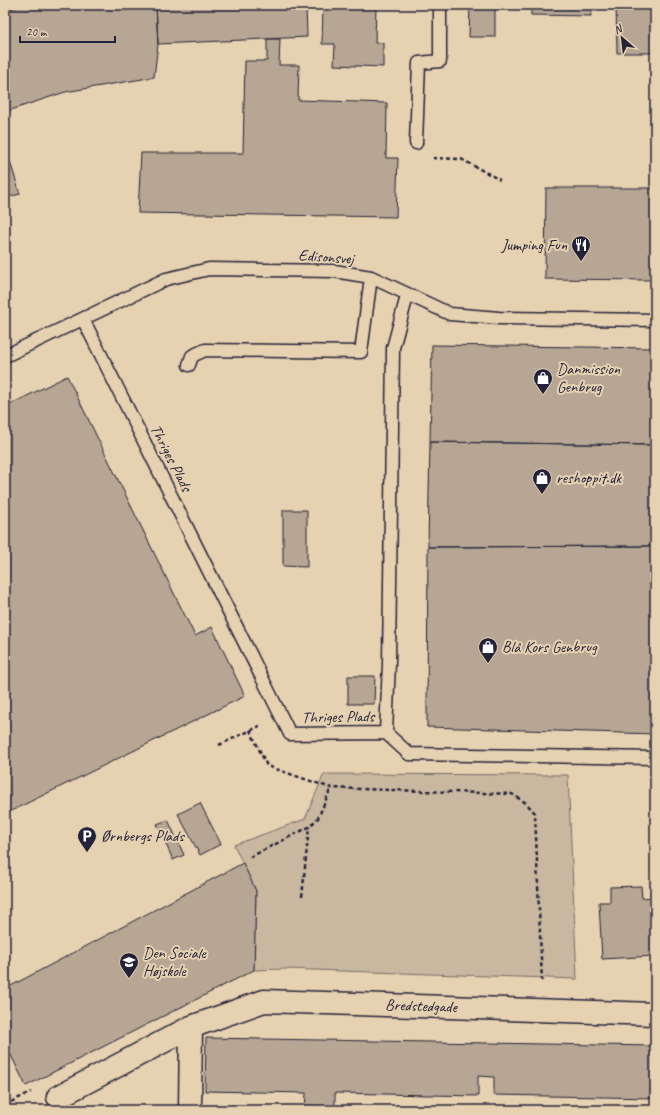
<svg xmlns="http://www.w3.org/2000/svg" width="660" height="1115" font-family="Caveat,sans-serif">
	<rect width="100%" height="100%" fill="#e6d1b0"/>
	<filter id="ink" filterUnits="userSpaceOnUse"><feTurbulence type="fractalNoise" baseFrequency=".025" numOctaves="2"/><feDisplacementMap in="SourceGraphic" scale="8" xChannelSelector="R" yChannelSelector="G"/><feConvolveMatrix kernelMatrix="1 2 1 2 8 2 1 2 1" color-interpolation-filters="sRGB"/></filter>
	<g filter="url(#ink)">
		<!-- green -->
		<path fill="#c9b89f" stroke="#766d6d" d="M324 774 568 775 577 979 285 969 254 970 256 891 234 845 305 819Z"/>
		<!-- building -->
		<path fill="#b6a693" stroke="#22223b" d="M23 5H156L158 44 154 77 65 92 5 112V11Z
			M156 5H306L307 37 158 44Z
			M323 5H376L375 43H383V67L334 65 335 44H322Z
			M470 5H495V37H469Z
			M531 5H591V16L531 15Z
			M616 5H655V53H617Z
			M267 39H280L279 65H299L298 100 387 103 386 158H398L396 217 138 213 141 153H243L245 61H267Z
			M5 145 20 194 5 198Z
			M546 188H655V280L545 279Z
			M432 345 655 348V445L430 442Z
			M67 376 195 636 212 627 245 696 5 814V407Z
			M430 442 655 445V546L428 547Z
			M283 510H307V567L283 566Z
			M655 546V734L427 727 428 547Z
			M348 676H375L374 704H348Z
			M200 803 221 844 200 855 178 814Z
			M168 820 184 855 173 860 157 824Z
			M243 863 256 891 254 970 26 1086 5 1043V989Z
			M641 886 642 898 655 897V956L602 959 599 902H610V887Z
			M206 1038 655 1046V1098L494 1095V1077L478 1076V1096L335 1093V1110H305L306 1093 205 1091Z"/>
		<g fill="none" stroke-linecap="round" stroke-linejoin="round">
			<defs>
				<path id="service" d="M416 143 419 63 440 61V5
					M83 319 290 734 386 733 389 663 393 348 407 296
					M5 356 166 279 209 269 334 271 371 277 450 314 499 318 655 320
					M189 365 192 356 205 350 361 352 371 277
					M386 733 409 754 655 758"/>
				<path id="minor" d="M58 1097 191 1027 264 1001 655 1014
					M190 1110 191 1027"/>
			</defs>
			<!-- service casing -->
			<use href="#service" stroke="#22223b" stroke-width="15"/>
			<!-- minor casing -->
			<use href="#minor" stroke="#22223b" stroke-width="25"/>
			<!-- path -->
			<path stroke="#22223b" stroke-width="2.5" stroke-dasharray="4 3" stroke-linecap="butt" d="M433 158 461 159 500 180
				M250 730 267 766 331 788 512 794 526 803 535 813 542 982
				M219 745 260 726
				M250 857 309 827 318 818 331 788
				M302 897 309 827
				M5 1105 31 1092"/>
			<!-- service -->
			<use href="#service" stroke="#e6d1b0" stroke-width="12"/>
			<!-- minor -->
			<use href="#minor" stroke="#e6d1b0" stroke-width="22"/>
		</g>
	</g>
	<!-- icons -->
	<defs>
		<symbol id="restaurant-pin" viewBox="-11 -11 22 30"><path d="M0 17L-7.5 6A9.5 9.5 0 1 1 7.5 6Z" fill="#22223b" stroke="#e6d1b0"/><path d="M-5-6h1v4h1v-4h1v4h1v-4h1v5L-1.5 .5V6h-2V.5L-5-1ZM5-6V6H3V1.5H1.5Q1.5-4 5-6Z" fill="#fff"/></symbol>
		<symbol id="shop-pin" viewBox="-11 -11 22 30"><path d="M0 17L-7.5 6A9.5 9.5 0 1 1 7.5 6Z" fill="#22223b" stroke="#e6d1b0"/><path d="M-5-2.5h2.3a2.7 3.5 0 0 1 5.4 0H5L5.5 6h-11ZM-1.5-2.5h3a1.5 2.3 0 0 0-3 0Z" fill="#fff"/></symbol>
		<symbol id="parking-pin" viewBox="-11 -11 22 30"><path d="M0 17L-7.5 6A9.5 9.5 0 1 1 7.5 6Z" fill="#22223b" stroke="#e6d1b0"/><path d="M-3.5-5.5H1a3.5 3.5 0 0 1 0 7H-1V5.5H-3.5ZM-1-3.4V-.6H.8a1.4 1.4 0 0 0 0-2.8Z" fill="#fff"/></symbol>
		<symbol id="university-pin" viewBox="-11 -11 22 30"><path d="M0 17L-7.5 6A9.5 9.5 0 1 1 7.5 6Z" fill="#22223b" stroke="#e6d1b0"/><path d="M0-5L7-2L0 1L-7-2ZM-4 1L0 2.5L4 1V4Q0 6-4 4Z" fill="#fff"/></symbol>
	</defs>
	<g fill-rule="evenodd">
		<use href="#restaurant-pin" x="570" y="234" width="22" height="30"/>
		<use href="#shop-pin" x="532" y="367" width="22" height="30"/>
		<use href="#shop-pin" x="531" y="467" width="22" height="30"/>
		<use href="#shop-pin" x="477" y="636" width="22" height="30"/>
		<use href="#parking-pin" x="76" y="825" width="22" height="30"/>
		<use href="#university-pin" x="118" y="951" width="22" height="30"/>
	</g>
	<g text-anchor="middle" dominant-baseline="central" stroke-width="4" stroke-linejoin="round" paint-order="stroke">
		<!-- poi labels -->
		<g font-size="16" fill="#22223b" stroke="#e6d1b0" text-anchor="start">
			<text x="567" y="245" text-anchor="end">Jumping Fun</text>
			<text x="557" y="369">Danmission<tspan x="557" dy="18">Genbrug</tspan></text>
			<text x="556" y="478">reshoppit.dk</text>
			<text x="502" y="647">Blå Kors Genbrug</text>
			<text x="101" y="836">Ørnbergs Plads</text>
			<text x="143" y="953">Den Sociale<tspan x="143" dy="18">Højskole</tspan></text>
		</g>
		<!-- street labels -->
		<g font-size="16" fill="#22223b" stroke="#e6d1b0">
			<text transform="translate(326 257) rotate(4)">Edisonsvej</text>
			<text transform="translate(171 458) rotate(63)">Thriges Plads</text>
			<text transform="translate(338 717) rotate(-1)">Thriges Plads</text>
			<text transform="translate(421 1006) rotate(2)">Bredstedgade</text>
		</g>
	</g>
	<!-- margin -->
	<rect width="660" height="1115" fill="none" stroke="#e6d1b0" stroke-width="20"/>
	<rect x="10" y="10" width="640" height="1095" fill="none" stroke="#22223b" stroke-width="1.5" filter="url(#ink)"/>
	<!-- north arrow -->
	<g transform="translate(622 38) rotate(332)" stroke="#e6d1b0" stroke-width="3" paint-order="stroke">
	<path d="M0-3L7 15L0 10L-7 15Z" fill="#22223b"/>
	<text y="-6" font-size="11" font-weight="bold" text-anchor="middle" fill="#22223b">N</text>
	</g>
	<!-- scale -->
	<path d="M20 36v6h95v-6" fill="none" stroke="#22223b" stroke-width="2"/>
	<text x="26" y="36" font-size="12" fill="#22223b" stroke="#e6d1b0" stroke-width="3" paint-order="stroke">20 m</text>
</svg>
